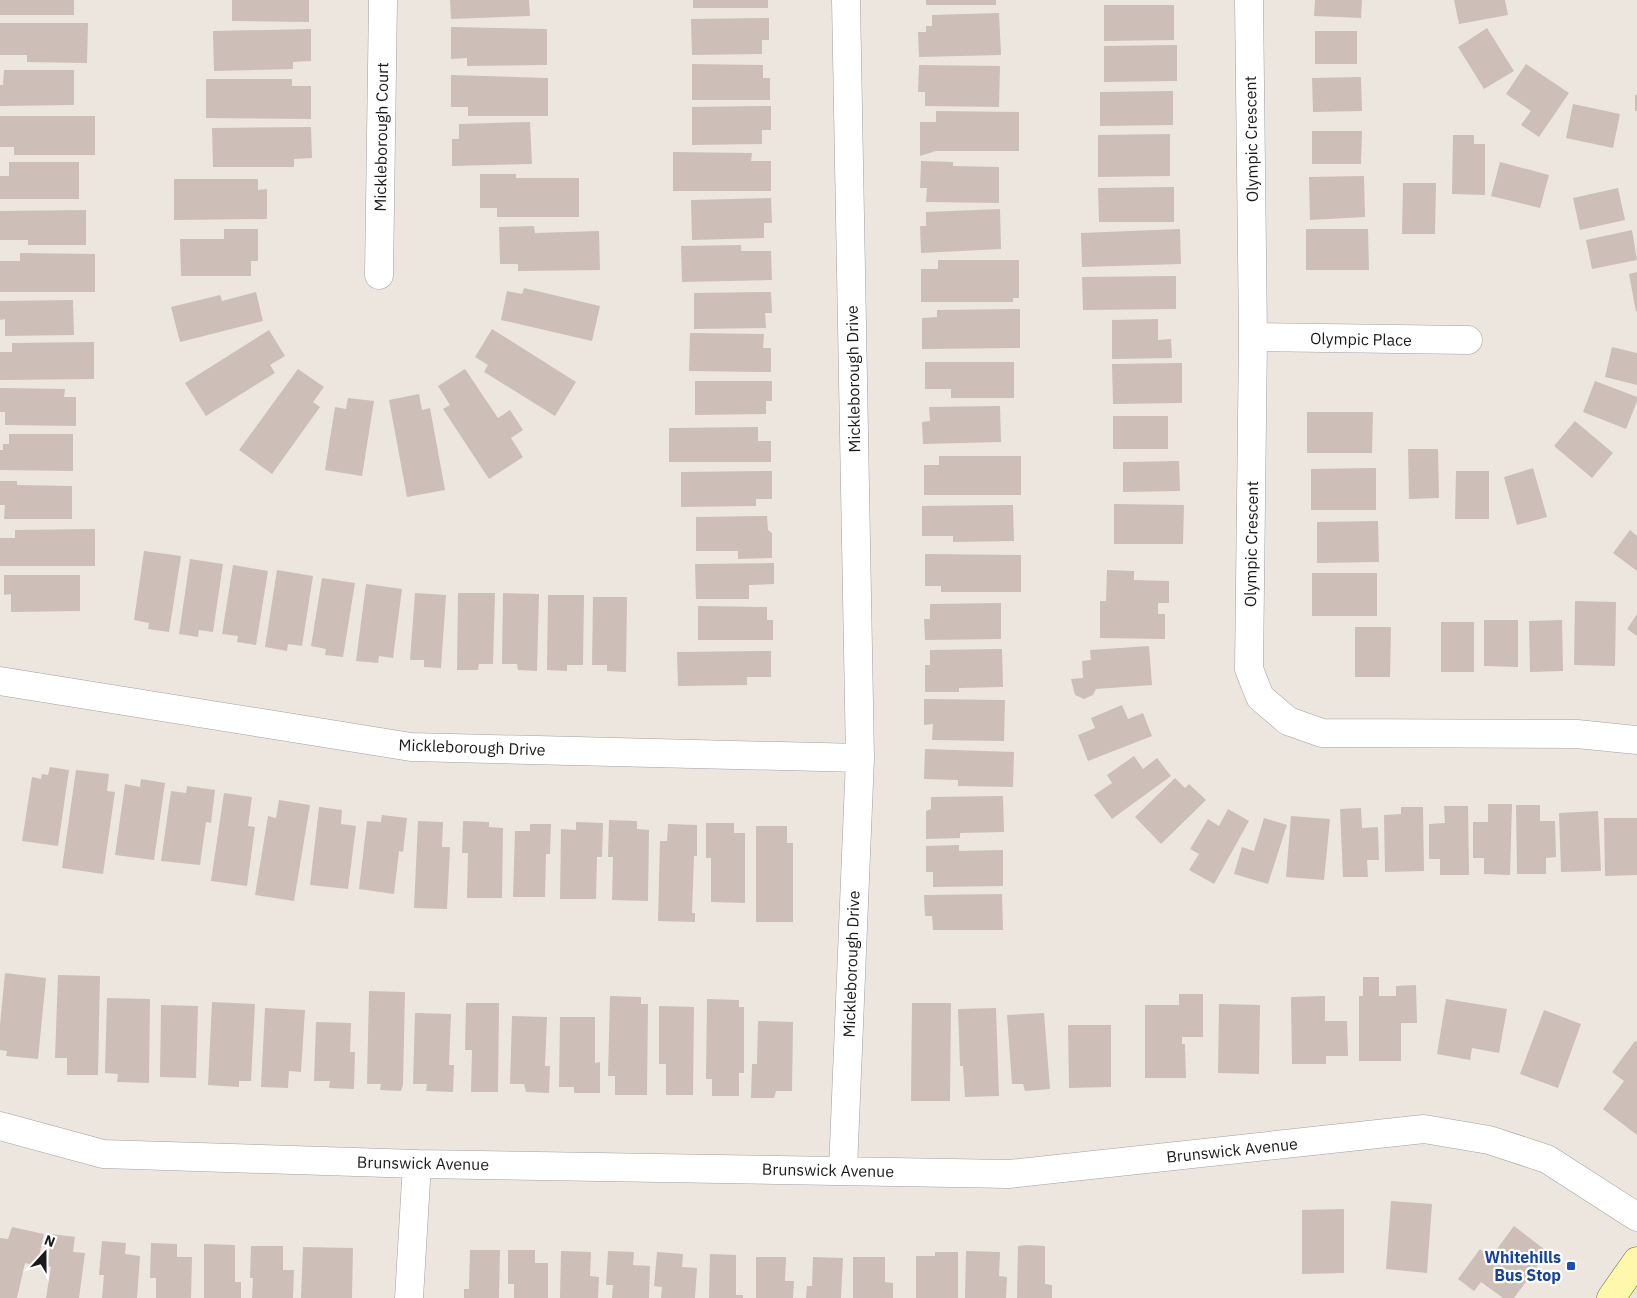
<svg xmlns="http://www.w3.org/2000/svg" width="1637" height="1298" font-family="'IBM Plex Sans',sans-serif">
	<rect width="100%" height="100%" fill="#ede6df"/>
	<!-- building -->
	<path fill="#cdbeb8" d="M0 0H74V15H0Z
		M232 0H309V22L232 21Z
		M450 0H529L530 16 451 19Z
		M693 0H768V8H693Z
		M926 0H996V5H926Z
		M1315 0H1362L1361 18 1314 16Z
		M1454 0H1505L1508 15 1459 24Z
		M1104 5H1174V40L1104 41Z
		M999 13 1001 55 919 57 918 32H926V26H932V15Z
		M769 18V40H762V54L692 55 691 19Z
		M0 23H88L87 63 27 62V55H0Z
		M451 27 547 29V65L467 66V58L451 59Z
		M1487 28 1514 71 1484 89 1458 47Z
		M311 29V61L293 62V69L214 71 213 31Z
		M1315 31H1357V64H1315Z
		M1177 45V81L1104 82V46Z
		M692 64 763 65V78H770V100H692Z
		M1526 64 1569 93 1539 137 1521 125 1531 111 1506 94Z
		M919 65 1000 66 999 107 925 106V92H918Z
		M4 70H74V105L0 106V85H3Z
		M451 75 548 78V116H468V107H451Z
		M1361 77 1362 111 1313 112 1312 78Z
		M206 79H292V86H311V119L206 118Z
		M1173 91V125L1100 126V92Z
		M1635 95H1637V111H1635Z
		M1573 104 1620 114 1613 148 1566 138Z
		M771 106V130H762V144L692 145V107Z
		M936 111 1019 112V151H936L920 156V122H936Z
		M0 116H95V155H14V147H0Z
		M530 122 532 164 452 166V139H459V124Z
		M311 127 312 158 294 159V167H213L212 128Z
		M1312 131H1362L1361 164H1312Z
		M1170 134V176L1098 177V135Z
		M1453 135H1474V144H1485V195L1452 194Z
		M673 152 752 153 751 161H771V191H673Z
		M921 161 953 162V166L999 167V203L926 202 927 188H920Z
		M9 162H79V199H0V176H9Z
		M1500 162 1549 175 1540 208 1491 196Z
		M480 174H516V178H579V217H497V208H480Z
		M1364 176 1365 217 1310 220 1309 177Z
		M174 179H258V190L267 189V219L174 220Z
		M1403 183H1436L1435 234H1402Z
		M1174 187V222H1099L1098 188Z
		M1618 188 1625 220 1580 230 1573 198Z
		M771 198 772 223H764V238L692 240 691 200Z
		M1000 209 1001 249 921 253 920 226H926V212Z
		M86 210V245H28V240H0V211Z
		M534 226 535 233 599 231 600 270 518 271V264H500L499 227Z
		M224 229H258V261H251V276H181L180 239H224Z
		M1180 229 1181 264 1082 267 1081 233Z
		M1306 229H1368L1369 270H1306Z
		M1632 230 1637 260 1592 269 1586 240Z
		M741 245V251H771L772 280 682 282 681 246Z
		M20 253 95 254V292H0V261H20Z
		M938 260H1019V298H1013V302H921V269H938Z
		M1637 272V311L1636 312 1629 274Z
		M1176 276V309L1083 310 1082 277Z
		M524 288 600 306 592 341 501 320 507 291 522 294Z
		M256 292 263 321 180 342 171 307 220 295 222 301Z
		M771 292 772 313H765L766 328 694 329V293Z
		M73 300 74 335 5 336V319L0 320V301Z
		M1020 309V348L922 349V318L937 317V310Z
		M1158 319V340L1171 339 1172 358 1112 359V320Z
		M492 329 576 382 555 416 484 372 488 365 475 357Z
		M269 330 285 356 270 365 275 373 206 416 185 383Z
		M690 333 764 334 763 348H771V372L689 371Z
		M94 342V379L0 380V352H12V343Z
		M1612 347 1637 353V385L1605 377Z
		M925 362H1014V398H951V389H925Z
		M1182 363V403L1113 404 1112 364Z
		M298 369 324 387 313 402 320 407 272 474 239 450Z
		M465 369 498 418 510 410 523 430 511 438 523 457 489 479 443 409 450 405 438 386Z
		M695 381H772V401H766V414L695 415Z
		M1595 381 1637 397V401L1626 429 1583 412Z
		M0 388 65 389 64 397H76V426L5 425V412H0Z
		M419 394 422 410 430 408 445 490 407 497 389 400Z
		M348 398 374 401 362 476 325 470 335 407 346 409Z
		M1000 406 1001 442 923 444 922 422 930 421 929 407Z
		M1307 412H1373L1372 453H1307Z
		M1113 416H1168V449H1113Z
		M1575 421 1613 453 1592 478 1554 446Z
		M758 427V441H771V462H669V428Z
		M9 434H73V471L0 470V450H3V444H9Z
		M1408 449H1438L1439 498 1409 499Z
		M939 456H1021V495H924V465H939Z
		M1179 461 1180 491 1123 492V462Z
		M1376 468V510H1311V469Z
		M1533 468 1547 517 1517 525 1504 477Z
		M772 471V499H756V506L681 507V472Z
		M1456 471H1489V519H1455Z
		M0 481H17V485L72 486V519H4L5 505H0Z
		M1114 504 1184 505 1183 544H1114Z
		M1009 505H1013L1014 541 953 542V536H922V506Z
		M767 516 768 530 772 533V558L738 559V551H696V517Z
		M1378 521 1379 562 1317 563V522Z
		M95 529V566H0V538H15V530Z
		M1630 530 1637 536V571L1613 553Z
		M144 551 181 556 169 632 148 629 149 623 134 620Z
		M925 554 1021 555V592H941V586H925Z
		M190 559 223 564 213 632 199 630 198 637 179 634Z
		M774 563V584L749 585V599H696L695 564Z
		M233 565 268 571 256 645 237 642 238 636 222 634Z
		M277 570 313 576 302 646 288 644 287 651 265 647Z
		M1107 570 1134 571V580L1169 581V603H1158V614H1165V639L1100 638V601H1106Z
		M1312 573H1377V616H1312Z
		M4 575H80V611L11 612V594L4 595Z
		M322 578 355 583 343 657 325 655 326 649 311 646Z
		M366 584 402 589 393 658 379 656 378 663 356 661Z
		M415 593 446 595 441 668 424 667V660H410Z
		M458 593H495L493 664H479L478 670H457Z
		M503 593 539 594 537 671 518 670 517 664H502Z
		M548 595H584L583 665H567V671L547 670Z
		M593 597H627L626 672 607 671V665H592Z
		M1575 601 1616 602 1615 666 1574 665Z
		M1001 603V639L925 640 924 619H930V604Z
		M698 606 767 607V620H773V640H698Z
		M1637 614V636L1627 629Z
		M1484 620H1518V667L1484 666Z
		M1562 620 1563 671 1530 672 1529 621Z
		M1441 622H1474V672H1441Z
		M1355 627H1391L1390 677H1355Z
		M1149 646 1152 685 1096 689 1093 695 1084 699 1075 695 1071 679 1083 678 1082 661 1091 660 1090 650Z
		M1002 649 1003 687 959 688V692H925V665H930V650Z
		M771 651V677H747V685L678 686 677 652Z
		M924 699 1005 700 1004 741 932 740 933 724 924 725Z
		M1122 705 1128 719 1143 713 1152 736 1088 761 1078 735 1095 728 1091 718Z
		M925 749 1014 752 1013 787 958 786V780L924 779Z
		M1134 756 1143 769 1157 758 1171 776 1112 819 1094 795 1112 783 1107 775Z
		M50 767 69 770 58 846 22 841 32 777 41 779 42 774 48 775Z
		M76 770 109 774 107 791 115 792 103 874 62 868Z
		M1175 778 1185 788 1189 784 1206 800 1161 844 1135 817Z
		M141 779 165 783 154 860 115 855 125 784 140 787Z
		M187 786 215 790 211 823 206 822 200 865 161 861 171 791 186 793Z
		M224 793 252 797 248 826 255 827 247 886 211 881Z
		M1003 796 1004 832 960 833V838L926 839V811L931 809V797Z
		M279 800 310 805 294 901 255 895 268 816 276 818Z
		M1488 804H1512L1510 875 1484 874V858H1473V822H1488Z
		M1516 805H1540V821H1555L1556 857 1546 858V874H1517Z
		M1444 806H1468L1469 875H1440V859H1429V824L1445 823Z
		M319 807 342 810 341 824 356 826 348 889 310 885Z
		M1401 807H1423L1424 871 1385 872 1384 815 1401 814Z
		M1361 808 1362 828 1378 827 1379 860H1367L1368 877H1343L1340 809Z
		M1228 809 1249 821 1214 884 1189 870 1199 854 1190 849 1208 819 1219 826Z
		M1598 811 1601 871 1561 872 1559 813Z
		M382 815 407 818 403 852 399 851 394 894 359 889 367 821 381 822Z
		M1291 816 1330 819 1324 880 1286 877Z
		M1264 818 1287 825 1268 884 1234 874 1242 847 1254 851Z
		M1604 818H1637V875L1605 876Z
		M609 820 637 821V829L649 830 648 901 612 900 613 857H608Z
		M418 821 443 822 442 847H450L447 909 414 908Z
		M463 821 489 822V827L503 828 502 898H467L468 853H462Z
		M576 822 603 823 602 857H597L596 899H560L561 829 576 830Z
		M706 823H734V833H745V903L711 902V858H706Z
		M530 824H551L550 854H546L545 897H513L515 831H530Z
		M668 824 697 825V856H694L692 913H695V922L658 921 660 841H667Z
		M756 826H787V843H793V922H756Z
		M959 845V851L1003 850V886L933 887V872H926V846Z
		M1002 894 1003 930H933L932 916H925L924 895Z
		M5 973 46 978 38 1059 6 1056 7 1051 0 1050V1025Z
		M58 975 100 976 98 1075H67V1058H55Z
		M1363 977H1379V996H1396V986L1416 985 1417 1023H1401V1061H1359V996H1363Z
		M369 991 405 992 403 1085 401 1091 380 1090 381 1084H367Z
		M1179 994H1203V1037H1182V1044H1185L1186 1078H1145V1005H1179Z
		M610 996 641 997V1004H648L647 1095H615V1076H608Z
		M1325 996V1021H1347L1348 1056H1326V1064H1292L1291 997Z
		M107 998 150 999 149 1083 117 1082 118 1074 105 1073Z
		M707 999 739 1000V1007H744V1073H739V1096H712V1079H706Z
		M1446 999 1507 1009 1499 1053 1472 1048 1470 1060 1437 1054Z
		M212 1002 255 1004 251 1081H239V1087L208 1085Z
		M466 1003H499L498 1092H471L472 1050H465Z
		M912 1003H951L950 1101H911Z
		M1219 1004 1260 1005 1259 1074 1218 1073Z
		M161 1005 198 1006 196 1078 160 1077Z
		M659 1006 694 1007 693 1095H666V1064H659Z
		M265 1008 305 1010 301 1072 289 1071 288 1088 261 1087Z
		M996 1008 999 1096 965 1097 963 1066H960L958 1009Z
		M1544 1010 1581 1024 1558 1088 1520 1074Z
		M415 1013 451 1014 449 1065H454L453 1092 426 1091 427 1084H413Z
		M1044 1013 1050 1089 1025 1091 1023 1084H1012L1007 1015Z
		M512 1016 547 1017 545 1066H550L549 1093 526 1092 524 1084H510Z
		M560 1017H595V1063L600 1062V1093H574V1087H559Z
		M758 1021 793 1022 792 1091H776L774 1098H751L752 1064H757Z
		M316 1022 351 1023 350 1052H355L354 1089 329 1088 330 1081H314Z
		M1068 1025H1111V1087L1069 1088Z
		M1635 1041 1637 1042V1135L1603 1109 1624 1081 1612 1072Z
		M1391 1201 1432 1204 1427 1273 1386 1269Z
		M1344 1209V1273L1302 1274V1210Z
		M1514 1226 1548 1252 1514 1298H1503L1481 1282 1474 1291 1458 1279 1480 1249 1491 1257Z
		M12 1227 44 1234 37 1266 25 1263 17 1298H0V1238L8 1239Z
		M52 1234 75 1237 73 1252 85 1253 79 1298H46L51 1267 47 1266Z
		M102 1241 126 1243 125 1254 140 1256 137 1298H102L104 1275H99Z
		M151 1243 177 1244V1257H192L191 1298H156V1278H150Z
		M204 1244 235 1245V1282H241V1298H204Z
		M1026 1245 1045 1246V1284L1052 1285V1298H1017L1018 1246Z
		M251 1246H283V1270H294L293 1298H252L253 1278H250Z
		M303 1247 353 1248 352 1298H301Z
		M470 1250H500L499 1298H464V1289H469Z
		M508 1250H535V1263H548V1298H514V1284H508Z
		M561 1251 591 1252 590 1276 599 1277 598 1298H560Z
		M608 1251 634 1252 633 1265 650 1266 649 1298H612L613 1285H606Z
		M966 1251 1000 1252 999 1276 1007 1277 1006 1298H965Z
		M657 1252 683 1254 682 1267 697 1268 695 1298H661L662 1287 654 1286Z
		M935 1252H958V1298H916V1256H935Z
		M710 1254 736 1255V1295H743V1298H709Z
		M756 1257H786L785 1281H794L793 1298H756Z
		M813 1257 843 1258 841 1298H806L807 1286H812Z
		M853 1257H885V1282L893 1283V1298H853Z"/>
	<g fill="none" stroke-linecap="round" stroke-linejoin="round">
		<defs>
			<path id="street" d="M846 0 860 758
				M1249 0 1253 337 1249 669 1260 697 1288 721 1322 733 1577 734 1637 740
				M379 275 383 0
				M1253 337 1468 340
				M0 681 411 747 860 758 843 1170
				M0 1126 103 1154 417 1164 1009 1174 1424 1129 1489 1140 1547 1159 1637 1217
				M409 1298 417 1164"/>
			<path id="secondary" d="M1611 1298 1637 1261"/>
		</defs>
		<!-- street casing -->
		<use href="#street" stroke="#a1a1a1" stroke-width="29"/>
		<!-- secondary casing -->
		<use href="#secondary" stroke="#736f00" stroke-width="29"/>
		<!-- street -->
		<use href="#street" stroke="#fff" stroke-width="28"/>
		<!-- secondary -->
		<use href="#secondary" stroke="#fef7ac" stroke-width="28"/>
	</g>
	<!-- markers -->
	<rect fill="#1a4fb4" stroke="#fff" stroke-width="2" x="1566" y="1261" width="10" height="10" rx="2.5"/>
	<g text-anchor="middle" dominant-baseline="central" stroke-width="4.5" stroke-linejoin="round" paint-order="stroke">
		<!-- street labels -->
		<g font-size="16" fill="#1a1a1a" stroke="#fff">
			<text transform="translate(381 137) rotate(-89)">Mickleborough Court</text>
			<text transform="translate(1251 139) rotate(-91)">Olympic Crescent</text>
			<text transform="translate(1361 339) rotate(1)">Olympic Place</text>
			<text transform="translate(853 379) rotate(-91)">Mickleborough Drive</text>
			<text transform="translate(1251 544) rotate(-89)">Olympic Crescent</text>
			<text transform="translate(472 747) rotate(2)">Mickleborough Drive</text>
			<text transform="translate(851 964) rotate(-88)">Mickleborough Drive</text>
			<text transform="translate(1232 1150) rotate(-6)">Brunswick Avenue</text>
			<text transform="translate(423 1163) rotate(1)">Brunswick Avenue</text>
			<text transform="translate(828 1170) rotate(1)">Brunswick Avenue</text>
		</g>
		<!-- transit labels -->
		<g font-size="16" font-weight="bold" fill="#164399" stroke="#fff" text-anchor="end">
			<text x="1561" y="1257">Whitehills<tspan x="1561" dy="18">Bus Stop</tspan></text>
		</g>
	</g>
	<!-- north arrow -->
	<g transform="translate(45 1253) rotate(21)" stroke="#ffffff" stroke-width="4" paint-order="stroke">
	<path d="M0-4L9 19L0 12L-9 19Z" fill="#1a1a1a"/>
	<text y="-8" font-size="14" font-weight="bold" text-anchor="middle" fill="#1a1a1a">N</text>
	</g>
</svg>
